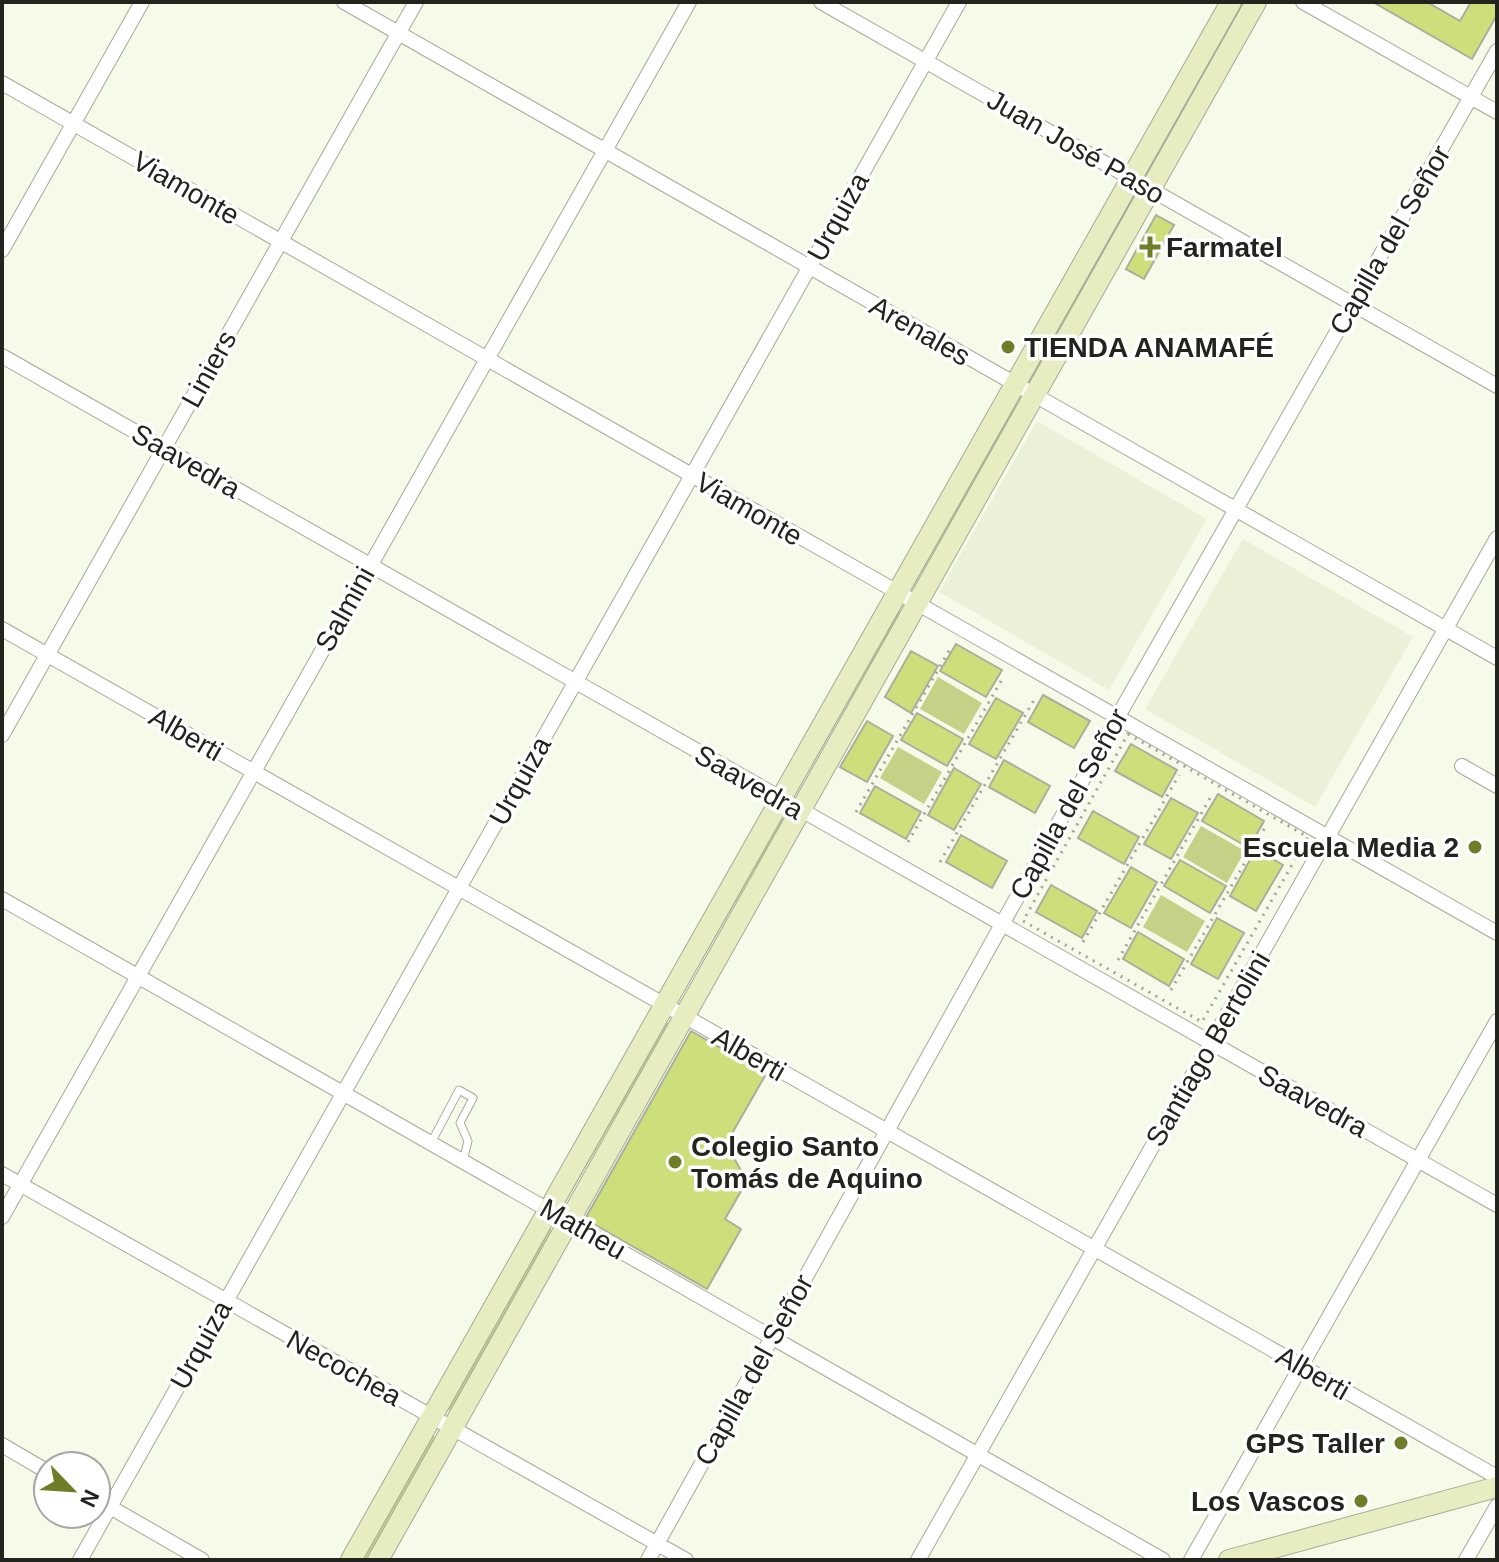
<svg xmlns="http://www.w3.org/2000/svg" width="1499" height="1562" font-family="Arial,sans-serif">
	<rect width="100%" height="100%" fill="#f6fae9"/>
	<!-- built -->
	<path fill="#ebf0d8" d="M1037 421 1207 519 1109 690 939 592Z
		M1243 539 1413 637 1315 807 1145 709Z"/>
	<!-- green -->
	<path fill="#c4d288" d="M1239 2H1248L1153 167H1150Z
		M1132 193 1137 195 1035 377 1031 376Z
		M1013 403 1018 406 913 587 911 584Z
		M897 610 901 612 796 793 794 791Z
		M938 677 982 703 964 734 920 709Z
		M898 747 942 772 924 804 880 778Z
		M780 816 784 819 679 1000 678 998Z
		M1201 826 1245 851 1227 883 1183 857Z
		M1161 895 1205 921 1187 952 1143 927Z
		M665 1021 669 1024 564 1205 562 1202Z
		M550 1227 552 1233 452 1409 447 1411Z
		M433 1433 435 1439 366 1560H357Z"/>
	<!-- building -->
	<path fill="#cddf7a" stroke="#aaae9d" stroke-width="2" d="M1373 2H1427L1460 21 1471 2H1497V15L1472 59Z
		M1156 215 1174 225 1144 279 1126 269Z
		M956 644 1002 670 986 697 940 671Z
		M911 651 938 666 911 713 885 697Z
		M1043 695 1090 721 1074 748 1028 722Z
		M996 698 1023 713 996 759 969 744Z
		M917 713 963 739 947 766 901 740Z
		M867 721 893 736 867 782 840 767Z
		M1131 744 1177 770 1162 797 1115 771Z
		M1004 760 1050 786 1035 813 989 787Z
		M954 768 981 784 954 830 928 815Z
		M875 786 921 812 906 839 860 813Z
		M1218 794 1264 821 1249 848 1202 821Z
		M1171 798 1198 813 1171 859 1144 844Z
		M1093 811 1139 837 1124 864 1078 838Z
		M961 835 1007 861 992 888 946 862Z
		M1256 849 1283 865 1256 911 1230 896Z
		M1180 860 1226 886 1210 913 1164 886Z
		M1131 867 1157 882 1131 928 1104 913Z
		M1051 885 1097 911 1082 938 1036 912Z
		M1217 918 1244 933 1218 979 1191 964Z
		M1138 932 1184 959 1169 986 1123 959Z
		M691 1031 766 1074 726 1144 747 1181 725 1219 741 1229 707 1289 585 1219Z"/>
	<g fill="none" stroke-linecap="round" stroke-linejoin="round">
		<defs>
			<path id="lane" d="M431 1143 459 1090 473 1098 460 1123 468 1141 463 1161"/>
			<path id="street" d="M344 2 1497 658
				M821 2 1497 386
				M1303 2 1497 112
				M2 83 1497 933
				M2 250 142 2
				M2 356 1497 1205
				M2 629 1497 1477
				M2 735 416 2
				M1462 766 1497 786
				M2 899 1163 1560
				M2 1174 686 1560
				M2 1217 689 2
				M2 1445 48 1472
				M96 1499 202 1560
				M80 1560 959 2
				M648 1560 1117 718 1497 51
				M918 1560 1497 538
				M1191 1560 1497 1021
				M1466 1560 1497 1506"/>
			<path id="secondary" d="M351 1560 1231 2
				M378 1560 1256 2
				M1229 1560 1497 1487"/>
		</defs>
		<!-- lane casing -->
		<use href="#lane" stroke="#a6a999" stroke-width="9"/>
		<!-- street casing -->
		<use href="#street" stroke="#a6a999" stroke-width="16"/>
		<!-- secondary casing -->
		<use href="#secondary" stroke="#a6a999" stroke-width="22"/>
		<!-- path -->
		<path stroke="#a2a598" stroke-width="3" stroke-dasharray="2 6" stroke-linecap="butt" d="M1128 734 1308 837 1202 1022 1023 921Z
			M856 812 950 649
			M908 842 1004 676
			M940 862 1034 700
			M1083 942 1179 775
			M1118 960 1213 793
			M1171 990 1265 828"/>
		<!-- lane -->
		<use href="#lane" stroke="#fff" stroke-width="7"/>
		<!-- street -->
		<use href="#street" stroke="#fff" stroke-width="14"/>
		<!-- secondary -->
		<use href="#secondary" stroke="#e7edc1" stroke-width="20"/>
	</g>
	<!-- markers -->
	<g fill="#6f7c28" stroke="#fff" stroke-width="3">
		<path d="M1146 235h8v8h8v8h-8v8h-8v-8h-8v-8h8z"/>
		<circle cx="1008" cy="347" r="8"/>
		<circle cx="1475" cy="847" r="8"/>
		<circle cx="675" cy="1162" r="8"/>
		<circle cx="1401" cy="1443" r="8"/>
		<circle cx="1361" cy="1501" r="8"/>
	</g>
	<g text-anchor="middle" dominant-baseline="central" stroke-width="7" stroke-linejoin="round" paint-order="stroke">
		<!-- street labels -->
		<g font-size="28" fill="#23241e" stroke="#fff">
			<text transform="translate(1076 147) rotate(30)">Juan José Paso</text>
			<text transform="translate(186 188) rotate(30)">Viamonte</text>
			<text transform="translate(838 217) rotate(-61)">Urquiza</text>
			<text transform="translate(1390 240) rotate(-60)">Capilla del Señor</text>
			<text transform="translate(920 331) rotate(30)">Arenales</text>
			<text transform="translate(209 369) rotate(-61)">Liniers</text>
			<text transform="translate(186 461) rotate(30)">Saavedra</text>
			<text transform="translate(749 509) rotate(30)">Viamonte</text>
			<text transform="translate(345 609) rotate(-61)">Salmini</text>
			<text transform="translate(186 734) rotate(30)">Alberti</text>
			<text transform="translate(520 781) rotate(-61)">Urquiza</text>
			<text transform="translate(749 782) rotate(30)">Saavedra</text>
			<text transform="translate(1069 804) rotate(-61)">Capilla del Señor</text>
			<text transform="translate(1208 1049) rotate(-60)">Santiago Bertolini</text>
			<text transform="translate(749 1054) rotate(30)">Alberti</text>
			<text transform="translate(1313 1101) rotate(29)">Saavedra</text>
			<text transform="translate(583 1229) rotate(30)">Matheu</text>
			<text transform="translate(201 1345) rotate(-61)">Urquiza</text>
			<text transform="translate(344 1368) rotate(29)">Necochea</text>
			<text transform="translate(754 1370) rotate(-61)">Capilla del Señor</text>
			<text transform="translate(1313 1373) rotate(30)">Alberti</text>
		</g>
		<!-- poi labels -->
		<g font-size="28" font-weight="bold" fill="#23241e" stroke="#fff" text-anchor="start">
			<text x="1166" y="247">Farmatel</text>
			<text x="1024" y="347">TIENDA ANAMAFÉ</text>
			<text x="1459" y="847" text-anchor="end">Escuela Media 2</text>
			<text x="691" y="1146">Colegio Santo<tspan x="691" dy="32">Tomás de Aquino</tspan></text>
			<text x="1385" y="1443" text-anchor="end">GPS Taller</text>
			<text x="1345" y="1501" text-anchor="end">Los Vascos</text>
		</g>
	</g>
	<!-- border -->
	<rect width="1499" height="1562" fill="none" stroke="#23241e" stroke-width="8"/>
	<!-- north arrow -->
	<g transform="translate(72 1490) rotate(115)"><circle r="38" fill="#ffffff" stroke="#a7a7a5" stroke-width="2"/>
	<path d="M0-6L14 30L0 20L-14 30Z" fill="#6f7c28"/>
	<text y="-12" font-size="22" font-weight="bold" text-anchor="middle" fill="#23241e">N</text>
	</g>
</svg>
